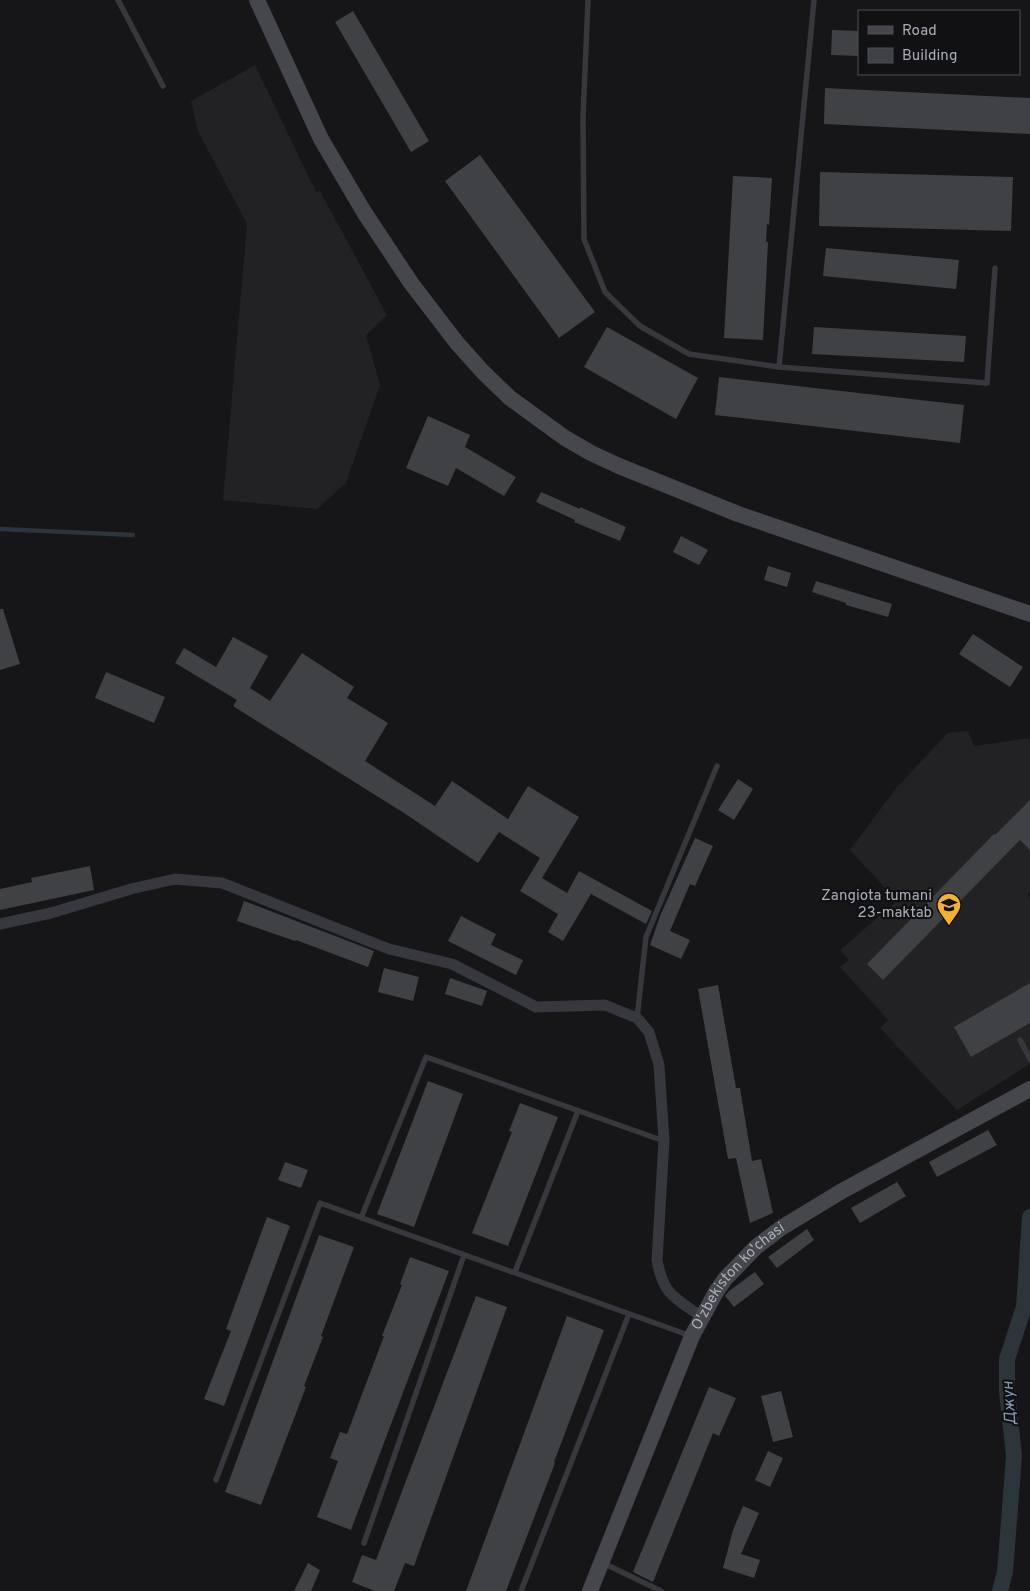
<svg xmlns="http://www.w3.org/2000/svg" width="1030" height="1591" font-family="Overpass,sans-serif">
	<rect width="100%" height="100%" fill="#161618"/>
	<!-- built -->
	<path fill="#222225" d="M255 65 316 192 320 191 387 315 366 335 380 385 346 483 317 509 223 500 247 224 198 131 191 101Z
		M968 731 974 746 1030 738V892L1028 894 1030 899V1064L957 1110 880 1028 888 1020 840 967 849 960 840 950 897 901 850 850 897 787 948 733Z"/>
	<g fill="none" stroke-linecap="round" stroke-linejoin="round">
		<!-- stream -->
		<path stroke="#2c353c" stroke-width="4.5" d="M0 529 133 535"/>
		<!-- canal -->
		<path stroke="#2c353c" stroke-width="16" d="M1000 1591 1005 1572 1014 1456 1007 1391V1359L1024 1307 1030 1217"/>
	</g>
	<!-- building -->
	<path fill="#404145" d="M353 11 429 141 411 152 335 22Z
		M832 30 859 31V56L831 55Z
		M825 88 1030 98V134L824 124Z
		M480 155 595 312 559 338 445 181Z
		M820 172 1013 177 1011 231 819 226Z
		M733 176 772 178 769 225 767 224 766 242H768L763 340 724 338Z
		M826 248 959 260 956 289 823 276Z
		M607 327 698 378 676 419 584 367Z
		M814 327 966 336 964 362 812 354Z
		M719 377 964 405 960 443 715 415Z
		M428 416 470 435 465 447 516 477 504 496 456 468 448 486 406 468Z
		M541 492 580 509V507L626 527 620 541 574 522 575 520 536 502Z
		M681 536 708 550 699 565 673 552Z
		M768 566 791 573 787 587 764 580Z
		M816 581 892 604 888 617 846 605V603L812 592Z
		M0 609H3L20 664 0 670Z
		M973 634 1023 667 1010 687 959 654Z
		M233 637 268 656 250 688 270 701 302 653 354 687 347 698 388 723 365 761 435 806 452 781 508 819 528 786 579 817 542 878 567 893 579 871 652 911 646 924 591 894 563 941 548 932 558 914 520 891 540 858 499 832 478 863 404 813 233 706 237 700 175 663 184 648 216 667Z
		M106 672 165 697 154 723 95 698Z
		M738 779 753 789 734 820 718 810Z
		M1030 800V850L1020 840 883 980 867 964 994 834 995 835Z
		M695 838 713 846 695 886 690 884 670 931 690 940 681 959 650 945 660 916Z
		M90 866 94 890 0 910V889L32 882 31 878Z
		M244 901 374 951 368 967 296 940 295 941 237 921Z
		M461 916 496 934 491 945 523 960 516 975 448 941Z
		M384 968 419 977 413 1001 378 992Z
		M450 978 487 991 482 1006 445 994Z
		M1030 983V1023L971 1057 954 1027Z
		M718 985 736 1088H740L752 1161 761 1159 773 1213 750 1223 736 1158 728 1159 698 989Z
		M428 1081 463 1094 414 1227 377 1214Z
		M520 1103 558 1117 508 1246 472 1233 512 1132 509 1131Z
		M988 1130 997 1145 937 1177 929 1162Z
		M285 1162 308 1170 301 1188 278 1180Z
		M897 1182 906 1196 860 1223 851 1208Z
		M267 1217 290 1226 224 1406 204 1399 231 1331 226 1329Z
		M807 1229 814 1240 777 1268 768 1257Z
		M319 1235 354 1247 321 1336 323 1337 304 1386 306 1387 261 1505 225 1492Z
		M410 1257 449 1271 351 1530 317 1517 338 1461 330 1458 340 1432 347 1434 384 1336H382L402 1285 400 1284Z
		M755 1272 764 1284 734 1307 725 1296 729 1291Z
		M476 1296 507 1307 414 1566 405 1563 394 1591H375L352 1582 362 1555 376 1560Z
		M567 1316 604 1330 554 1462 555 1463 506 1591H466Z
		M709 1387 736 1398 719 1436 713 1433 653 1582 633 1572Z
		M781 1391 793 1437 773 1442 761 1396Z
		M768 1451 783 1458 770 1487 755 1480Z
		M743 1506 759 1513 741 1554 760 1560 754 1578 723 1568 733 1530Z
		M308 1563 320 1570 311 1591H294Z"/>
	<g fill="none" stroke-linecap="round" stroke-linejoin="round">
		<!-- service -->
		<path stroke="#37383d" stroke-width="5.5" d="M118 0 163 86
			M588 0 583 118 584 239 605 292 640 326 689 354 779 367 987 383 995 268
			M779 367 814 0
			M637 1018 646 937 717 766
			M1020 1040 1030 1059
			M361 1218 426 1057 664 1141
			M515 1272 578 1111
			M216 1480 320 1203 691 1336
			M364 1543 464 1255
			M603 1563 661 1591
			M521 1591 629 1314"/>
		<!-- minor -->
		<path stroke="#37383d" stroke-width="11" d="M0 924 51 913 131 889 175 879 222 883 389 949 452 964 536 1007 605 1005 637 1018 649 1032 659 1065 664 1141 657 1260C663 1295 675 1298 702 1317"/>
		<!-- secondary -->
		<g stroke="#45474d" stroke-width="16">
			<path d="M257 0 321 139 364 212 411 283 457 343 483 372 510 398 565 438 591 453 619 466 738 514 1030 614"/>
			<path id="s1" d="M590 1591 692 1336 716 1292 725 1279 756 1247 781 1228 842 1191 1030 1089"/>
		</g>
	</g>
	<!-- icons -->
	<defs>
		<symbol id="school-pin" viewBox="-11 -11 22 30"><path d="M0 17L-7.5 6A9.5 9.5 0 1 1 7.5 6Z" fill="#f2b134" stroke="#111113"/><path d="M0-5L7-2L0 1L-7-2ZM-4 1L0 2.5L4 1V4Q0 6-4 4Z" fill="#111"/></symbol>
	</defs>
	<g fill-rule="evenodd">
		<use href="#school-pin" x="935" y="891" width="28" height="38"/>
	</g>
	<g text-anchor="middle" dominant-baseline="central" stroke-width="4.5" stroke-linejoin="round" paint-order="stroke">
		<!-- poi labels -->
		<g font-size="15" fill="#a8adb8" stroke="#111113" text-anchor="end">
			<text x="932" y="896">Zangiota tumani<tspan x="932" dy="17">23-maktab</tspan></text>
		</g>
		<!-- street labels -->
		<g font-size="15" fill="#a8adb8" stroke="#111113">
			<text stroke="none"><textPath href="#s1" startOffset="351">O'zbekiston ko'chasi</textPath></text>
		</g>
		<!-- water labels -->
		<g font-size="16" font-style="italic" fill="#7f9bb3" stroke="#111113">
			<text transform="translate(1010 1403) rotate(-94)">Джун</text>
		</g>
	</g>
	<!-- legend -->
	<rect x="858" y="10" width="162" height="65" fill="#111113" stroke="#4d4f55"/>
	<rect x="868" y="26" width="25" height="8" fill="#45474d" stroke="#4d4f55"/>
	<text x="902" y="35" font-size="15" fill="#a8adb8">Road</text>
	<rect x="868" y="48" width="25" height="15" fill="#404145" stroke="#4d4f55"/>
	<text x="902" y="60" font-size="15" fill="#a8adb8">Building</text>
</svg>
